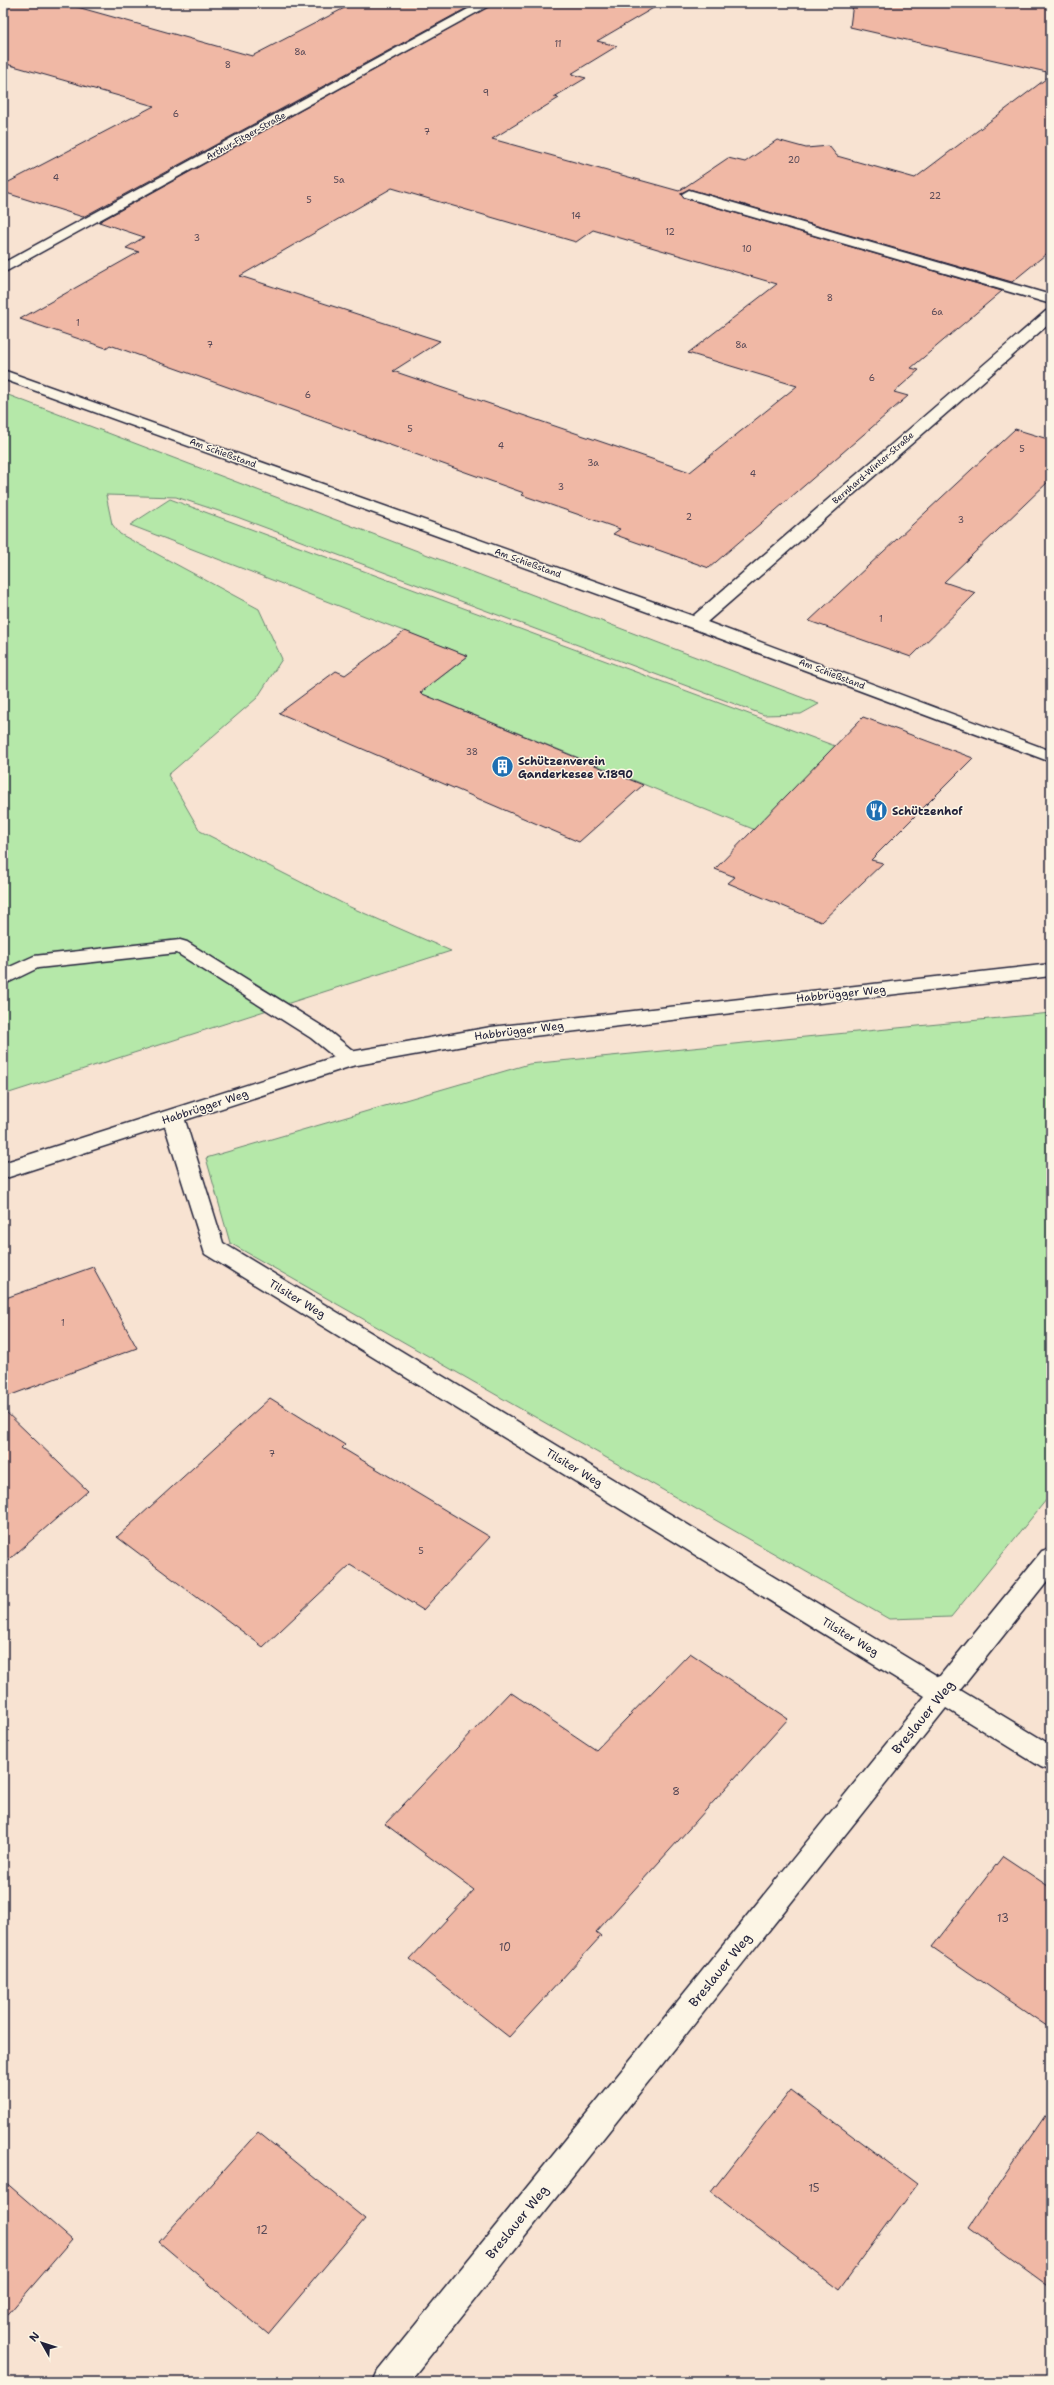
<svg xmlns="http://www.w3.org/2000/svg" width="1054" height="2385" font-family="'Shantell Sans',sans-serif">
	<rect width="100%" height="100%" fill="#f8e3d2"/>
	<filter id="ink" filterUnits="userSpaceOnUse"><feTurbulence type="fractalNoise" baseFrequency=".025" numOctaves="2"/><feDisplacementMap in="SourceGraphic" scale="8" xChannelSelector="R" yChannelSelector="G"/><feConvolveMatrix kernelMatrix="1 2 1 2 8 2 1 2 1" color-interpolation-filters="sRGB"/></filter>
	<g filter="url(#ink)">
		<!-- green -->
		<path fill="#b5e8a9" stroke="#6c8572" d="M3 393 819 704 801 714 764 715 237 517 176 497 106 495 112 524 120 534 259 609 282 659 257 698 168 775 200 831 350 907 451 951 3 1095Z
			M170 499 835 746 881 764 797 847 420 693 468 656 130 525Z
			M1051 1013V1494L951 1617 889 1619 230 1243 206 1158 529 1064Z"/>
		<!-- building -->
		<path fill="#f0b8a5" stroke="#22223b" fill-rule="evenodd" d="M3 3H63L252 56 354 3H476L83 217 3 192V185L154 106 3 63Z
			M495 3H662L597 41 617 46 571 74 586 78 554 97 559 98 492 139 679 191 728 158 745 162 777 140 806 148 829 146 837 156 915 178 1051 75V250L1012 282 689 189 681 193 684 198 1002 291 911 368 919 370 894 392 908 396 709 568 613 534 620 529 522 495 524 493 110 345 106 348 20 319 139 252 126 248 144 237 99 222ZM392 188 576 242 593 230 777 284 688 353 797 386 690 472 393 371 440 341 240 276Z
			M853 3H1051V73L850 27Z
			M1015 429 1051 440V479L944 582 976 593 911 657 809 621Z
			M405 631 468 656 420 693 643 785 579 842 279 713 336 671 345 675Z
			M863 717 973 758 871 860 883 863 821 922 728 883 735 877 715 869Z
			M93 1267 137 1348 3 1398V1299Z
			M270 1398 345 1445 342 1448 490 1537 423 1610 350 1565 263 1647 117 1537Z
			M3 1409 88 1491 3 1565Z
			M690 1653 788 1719 596 1932 601 1936 509 2037 410 1959 474 1890 385 1824 510 1692 596 1750Z
			M1003 1856 1051 1888V2029L932 1947Z
			M791 2090 917 2184 839 2290 711 2192Z
			M1051 2107V2288L969 2228Z
			M258 2132 365 2219 268 2334 159 2242Z
			M3 2180 72 2240 3 2320Z"/>
		<g fill="none" stroke-linecap="round" stroke-linejoin="round">
			<defs>
				<path id="service" d="M180 940 187 942 325 1028 357 1054 360 1059 357 1064 350 1066 343 1064 311 1038 177 953 38 968 3 985V970L34 956Z"/>
				<path id="minor" d="M479 3H494L3 273V263Z
					M689 190 1051 295V304L684 197 682 194Z
					M1051 310V322L707 622 1051 751V762L689 627 3 379V370L693 616 1046 311Z
					M173 1110 181 1112 184 1117 223 1243 939 1677 1042 1551 1051 1548V1576L960 1690 1051 1745V1771L1041 1767 946 1708 409 2382H373L378 2371 925 1696 205 1254 162 1117 165 1112Z"/>
				<path id="tertiary" d="M1051 964V976L491 1041 352 1066 3 1179V1163L350 1052 491 1027Z"/>
			</defs>
			<!-- service casing -->
			<use href="#service" stroke="#22223b" stroke-width="3"/>
			<!-- minor casing -->
			<use href="#minor" stroke="#22223b" stroke-width="3"/>
			<!-- tertiary casing -->
			<use href="#tertiary" stroke="#22223b" stroke-width="3"/>
			<!-- service -->
			<use href="#service" fill="#fcf5e5" fill-rule="evenodd"/>
			<!-- minor -->
			<use href="#minor" fill="#fcf5e5" fill-rule="evenodd"/>
			<!-- tertiary -->
			<use href="#tertiary" fill="#fcf5e5" fill-rule="evenodd"/>
		</g>
	</g>
	<!-- icons -->
	<defs>
		<symbol id="building-disc" viewBox="-11 -11 22 22"><circle r="9.5" fill="#1f6fb2" stroke="#fcf5e5"/><path d="M-4-6H4V6H1V3H-1V6H-4ZM-2.5-4.3h1.7v1.8h-1.7ZM.8-4.3h1.7v1.8H.8ZM-2.5-1h1.7V.8h-1.7ZM.8-1h1.7V.8H.8Z" fill="#fff"/></symbol>
		<symbol id="restaurant-disc" viewBox="-11 -11 22 22"><circle r="9.5" fill="#1f6fb2" stroke="#fcf5e5"/><path d="M-5-6h1v4h1v-4h1v4h1v-4h1v5L-1.5 .5V6h-2V.5L-5-1ZM5-6V6H3V1.5H1.5Q1.5-4 5-6Z" fill="#fff"/></symbol>
	</defs>
	<g fill-rule="evenodd">
		<use href="#building-disc" x="490" y="754" width="25" height="25"/>
		<use href="#restaurant-disc" x="864" y="798" width="25" height="25"/>
	</g>
	<g text-anchor="middle" dominant-baseline="central" stroke-width="3" stroke-linejoin="round" paint-order="stroke">
		<!-- number labels -->
		<g font-size="9" fill="#564856">
			<text x="558" y="44">11</text>
			<text x="300" y="52">8a</text>
			<text x="228" y="65">8</text>
			<text x="486" y="93">9</text>
			<text x="176" y="114">6</text>
			<text x="427" y="132">7</text>
			<text x="794" y="160">20</text>
			<text x="56" y="178">4</text>
			<text x="339" y="180">5a</text>
			<text x="935" y="196">22</text>
			<text x="309" y="200">5</text>
			<text x="576" y="216">14</text>
			<text x="670" y="232">12</text>
			<text x="197" y="238">3</text>
			<text x="747" y="249">10</text>
			<text x="830" y="298">8</text>
			<text x="937" y="312">6a</text>
			<text x="78" y="323">1</text>
			<text x="210" y="345">7</text>
			<text x="741" y="345">8a</text>
			<text x="872" y="378">6</text>
			<text x="308" y="395">6</text>
			<text x="410" y="429">5</text>
			<text x="501" y="446">4</text>
			<text x="1022" y="449">5</text>
			<text x="593" y="463">3a</text>
			<text x="753" y="474">4</text>
			<text x="561" y="487">3</text>
			<text x="689" y="517">2</text>
			<text x="961" y="520">3</text>
			<text x="881" y="619">1</text>
			<text x="472" y="752">38</text>
			<text x="63" y="1323">1</text>
			<text x="272" y="1454">7</text>
			<text x="421" y="1551">5</text>
		</g>
		<!-- far-street labels -->
		<g font-size="9" fill="#22223b" stroke="#fcf5e5">
			<text transform="translate(246 136) rotate(-29)">Arthur-Fitger-Straße</text>
			<text transform="translate(223 453) rotate(20)">Am Schießstand</text>
			<text transform="translate(873 468) rotate(-41)">Bernhard-Winter-Straße</text>
			<text transform="translate(528 563) rotate(20)">Am Schießstand</text>
			<text transform="translate(832 674) rotate(21)">Am Schießstand</text>
		</g>
		<!-- poi labels -->
		<g font-size="11" font-weight="bold" fill="#22223b" stroke="#fcf5e5" text-anchor="start">
			<text x="518" y="761">Schützenverein<tspan x="518" dy="13">Ganderkesee v.1890</tspan></text>
			<text x="892" y="811">Schützenhof</text>
		</g>
		<!-- street labels -->
		<g font-size="11" fill="#22223b" stroke="#fcf5e5">
			<text transform="translate(841 994) rotate(-6)">Habbrügger Weg</text>
			<text transform="translate(519 1031) rotate(-7)">Habbrügger Weg</text>
			<text transform="translate(205 1107) rotate(-18)">Habbrügger Weg</text>
			<text transform="translate(297 1299) rotate(31)">Tilsiter Weg</text>
			<text transform="translate(574 1468) rotate(31)">Tilsiter Weg</text>
			<text transform="translate(850 1637) rotate(31)">Tilsiter Weg</text>
		</g>
		<!-- near-number labels -->
		<g font-size="11" fill="#564856">
			<text x="676" y="1791">8</text>
			<text x="1003" y="1918">13</text>
			<text x="505" y="1947">10</text>
			<text x="814" y="2188">15</text>
			<text x="262" y="2230">12</text>
		</g>
		<!-- near-street labels -->
		<g font-size="13" fill="#22223b" stroke="#fcf5e5">
			<text transform="translate(923 1717) rotate(-51)">Breslauer Weg</text>
			<text transform="translate(720 1970) rotate(-51)">Breslauer Weg</text>
			<text transform="translate(517 2222) rotate(-51)">Breslauer Weg</text>
		</g>
	</g>
	<!-- margin -->
	<rect width="1054" height="2385" fill="none" stroke="#fcf5e5" stroke-width="16"/>
	<rect x="8" y="8" width="1038" height="2369" fill="none" stroke="#22223b" stroke-width="1.5" filter="url(#ink)"/>
	<!-- north arrow -->
	<g transform="translate(42 2343) rotate(309)" stroke="#fcf5e5" stroke-width="3" paint-order="stroke">
	<path d="M0-3L7 15L0 10L-7 15Z" fill="#22223b"/>
	<text y="-6" font-size="11" font-weight="bold" text-anchor="middle" fill="#22223b">N</text>
	</g>
</svg>
